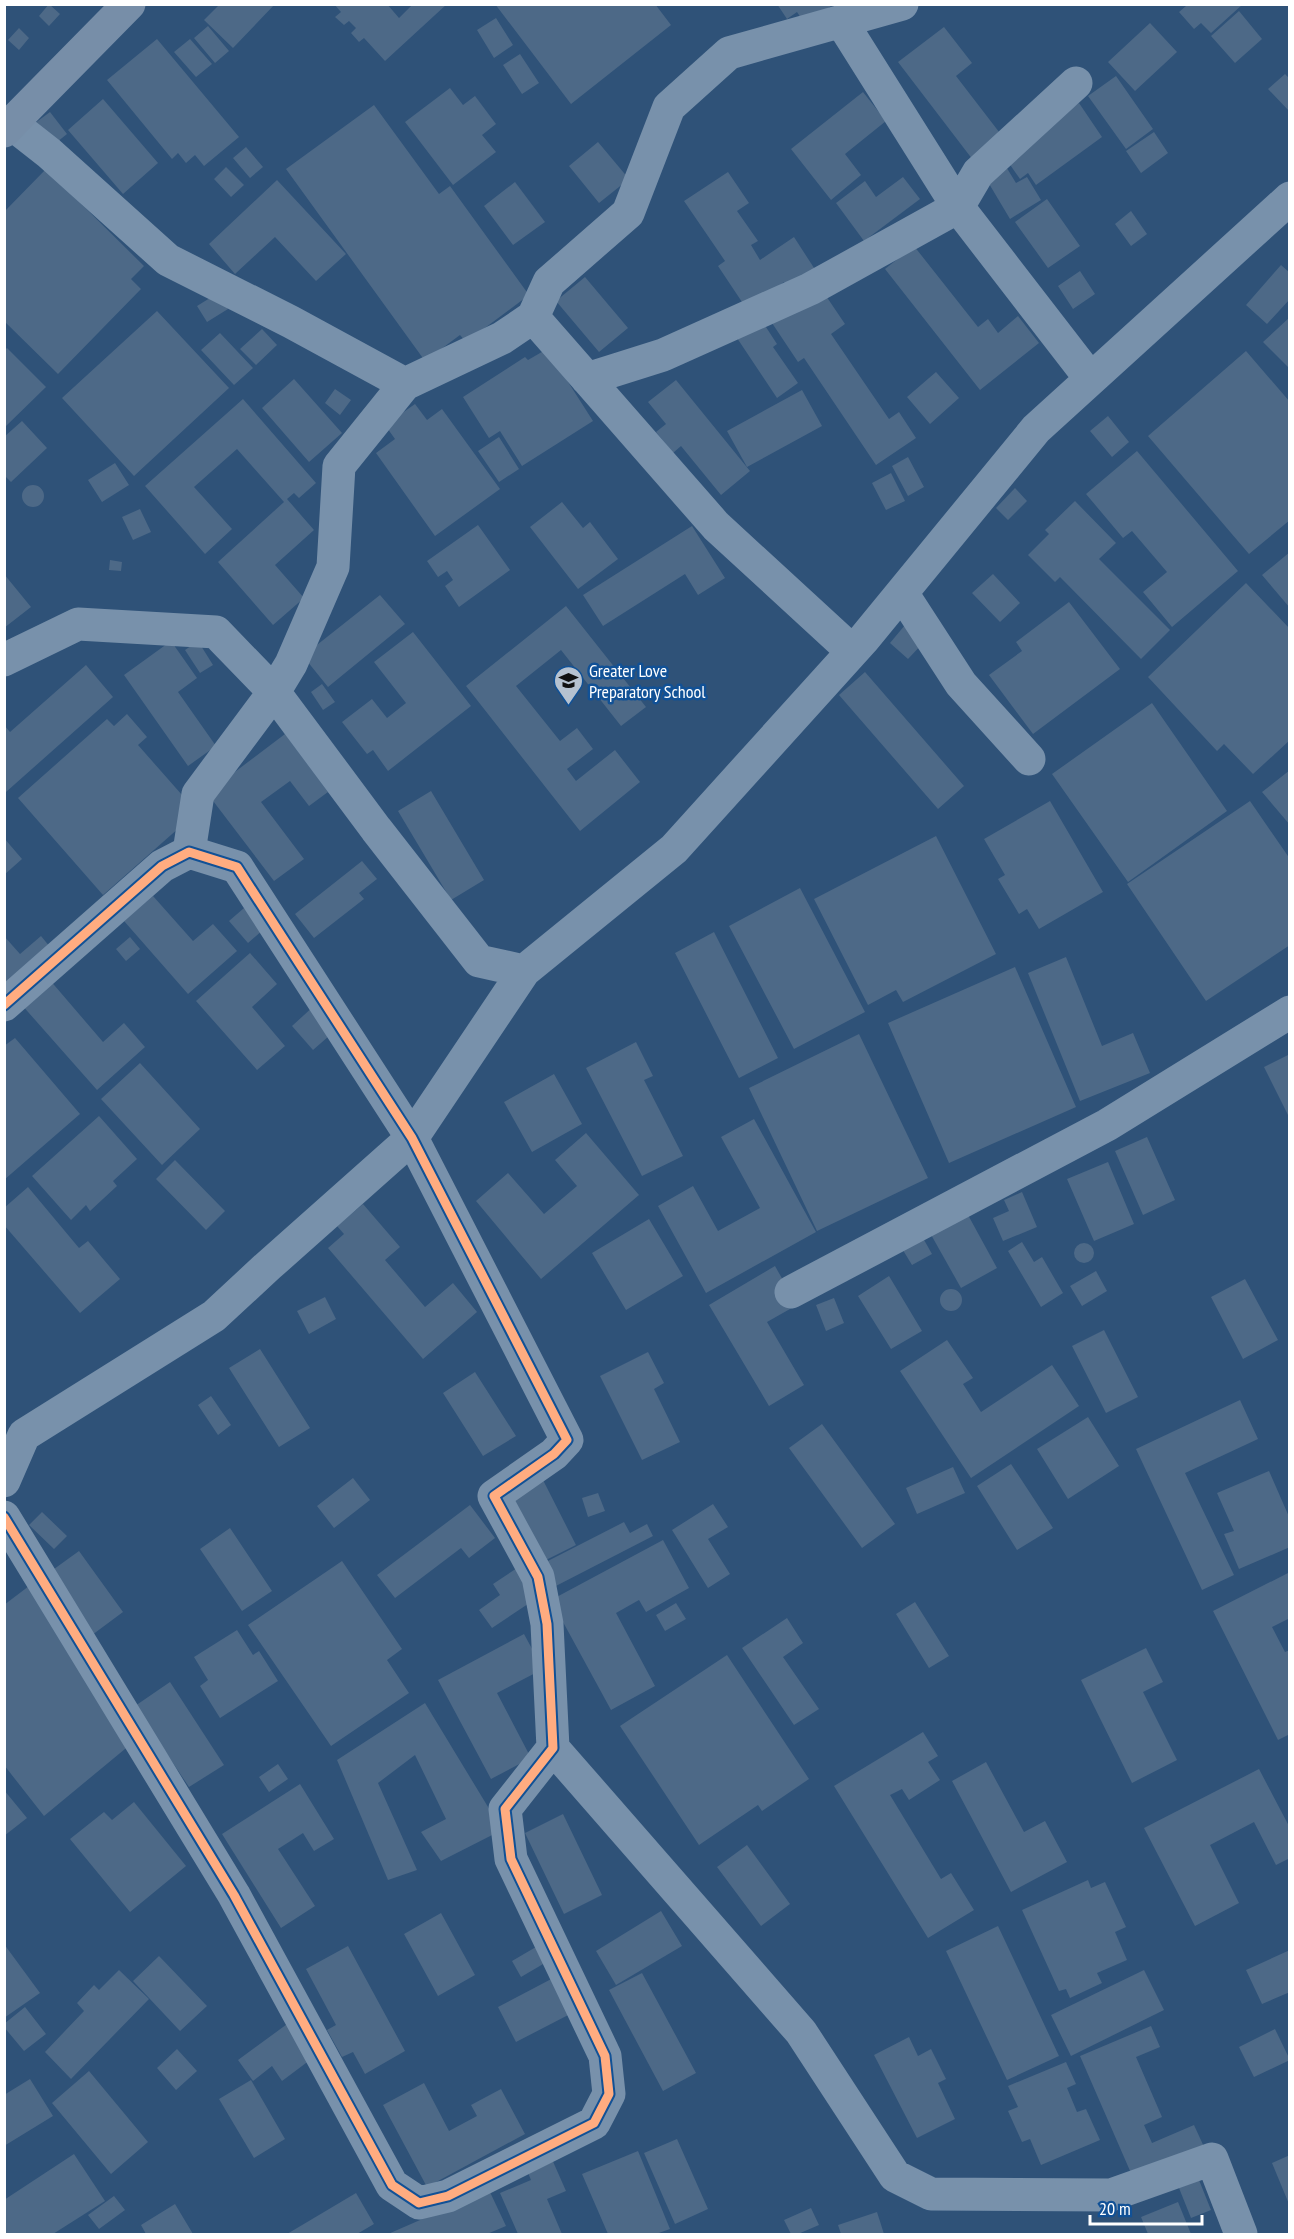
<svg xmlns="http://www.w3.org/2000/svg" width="1294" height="2239" font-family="'PT Sans Narrow',sans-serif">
	<rect width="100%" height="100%" fill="#2f5278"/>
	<!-- building -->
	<path fill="#4d6987" d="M49 4 60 14 49 26 39 16Z
		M220 4H275L233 48 204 20Z
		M334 4H387L399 18 413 4H447L385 61 364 38 359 42 351 33 356 28 349 21 344 25 335 17 341 12Z
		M495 4H655L671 25 571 104Z
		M777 4H834L805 24 797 12 787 19Z
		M1185 4H1243L1211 33 1201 23 1194 29 1179 12 1186 6Z
		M1239 11 1262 39 1235 63 1211 36Z
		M496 18 513 45 494 58 477 30Z
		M1150 23 1177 52 1135 91 1108 62Z
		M208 26 229 51 215 63 194 38Z
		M944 27 972 63 956 76 1006 141 976 164 898 62Z
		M19 28 29 38 19 50 8 40Z
		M157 39 239 137 204 166 195 155 186 163 178 153 172 159 107 80Z
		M190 39 212 64 196 77 174 52Z
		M520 54 539 83 522 94 503 65Z
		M1285 74 1290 79V112L1268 89Z
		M1116 76 1153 129 1126 149 1088 96Z
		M450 88 463 105 475 96 496 124 482 135 496 152 453 185 405 122Z
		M863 92 886 121 845 154 861 175 831 200 791 149Z
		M103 99 158 163 123 194 68 130Z
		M1079 103 1102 137 1036 185 1028 173 1020 179 1004 156Z
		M374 105 439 194 450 186 529 295 466 342 460 335 425 361 286 169Z
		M50 112 67 134 52 146 35 123Z
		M1154 132 1168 153 1141 173 1126 151Z
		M598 142 629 179 599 203 569 166Z
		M246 147 263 167 250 178 233 158Z
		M1005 165 1016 183 1027 177 1041 200 1010 219 985 177Z
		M226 167 244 185 231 197 214 179Z
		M46 169 144 266 131 279 141 289 58 374 4 321V212Z
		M728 172 749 203 737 211 758 241 751 245 760 260 794 237 816 271 789 288 784 282 746 308 718 266 725 261 684 201Z
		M903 177 920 199 864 241 836 203 865 181 876 197Z
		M277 180 346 254 316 281 275 237 235 274 209 244Z
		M515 182 545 222 513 245 484 206Z
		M1047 199 1080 246 1048 268 1015 222Z
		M1131 211 1147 234 1131 246 1115 224Z
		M914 246 978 327 988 319 998 333 1018 316 1039 343 980 390 885 269Z
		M1281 265 1290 273V299L1267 324 1246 305Z
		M1080 271 1095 294 1073 309 1058 286Z
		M585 277 628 328 599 352 556 301Z
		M822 290 845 324 831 334 889 419 899 412 916 438 876 465 804 358 798 362 772 323Z
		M218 293 228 309 207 322 197 306Z
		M157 311 229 388 134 476 62 398Z
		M1290 317V369L1263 342Z
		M762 321 777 344 773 347 798 383 777 398 737 338Z
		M262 329 277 345 256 365 240 349Z
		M220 333 253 368 234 385 201 350Z
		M7 348 46 387 5 427V350Z
		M547 349 593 421 522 466 500 431 489 438 463 397 525 357 528 360Z
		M1246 351 1290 402V520L1249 554 1148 436Z
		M936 372 959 398 930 424 907 397Z
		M294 379 342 433 309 462 262 408Z
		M676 380 750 471 721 495 681 446 673 453 656 432 666 424 648 402Z
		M335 389 351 400 340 415 325 403Z
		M802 390 822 426 747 467 727 431Z
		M243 399 316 483 299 498 294 493 287 499 314 530 275 565 304 598 273 625 218 562 284 502 237 449 194 487 232 529 205 554 145 486Z
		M415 404 427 420 442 409 500 489 435 536 376 453 395 439 385 425Z
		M1108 416 1129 442 1112 457 1090 431Z
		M22 421 47 448 11 482 4 475V437Z
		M499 437 519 469 499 482 478 451Z
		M1137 451 1238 571 1172 627 1143 592 1167 572 1132 531 1123 538 1086 494Z
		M908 457 924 487 908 496 892 466Z
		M115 463 129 485 102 502 88 480Z
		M891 473 905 501 886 510 872 483Z
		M22 496a11 11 0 1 1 22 0a11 11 0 1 1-22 0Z
		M1015 488 1027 501 1008 520 996 508Z
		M1075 501 1116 543 1099 559 1170 630 1141 659 1060 577 1055 582 1028 555 1049 534 1045 530Z
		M562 502 583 528 590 522 618 559 578 589 530 527Z
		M140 509 151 532 133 540 122 517Z
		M478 525 510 570 459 607 445 586 453 580 447 571 438 577 427 561Z
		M692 526 725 578 698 595 685 574 603 626 583 595Z
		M1290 552V608L1262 575Z
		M110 560 122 562 121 571 109 570Z
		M4 574 31 607 4 628Z
		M993 574 1020 603 1000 622 972 593Z
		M1246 583 1290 629V740L1253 774 1224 744 1217 751 1148 677Z
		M380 595 405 624 328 687 303 656Z
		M1069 602 1120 669 1033 734 989 675 1022 651 1016 642Z
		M566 606 646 707 621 726 561 650 516 686 560 741 577 728 593 749 567 769 576 781 615 750 640 782 580 831 466 686Z
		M905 625 924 642 908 659 890 643Z
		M413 632 471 706 388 771 373 750 367 754 342 722 372 699 387 718 406 703 374 662Z
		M171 641 197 678 178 692 216 746 188 766 124 675Z
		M198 641 213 665 200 673 185 650Z
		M86 665 113 697 6 792 4 790V725L10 732Z
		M865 672 964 786 938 809 839 695Z
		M322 684 335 702 323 710 311 692Z
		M1152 703 1227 811 1128 882 1052 774Z
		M127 714 147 737 138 745 197 812 103 895 18 798 107 719 114 726Z
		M285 734 328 792 309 806 290 781 261 802 304 859 274 881 207 793Z
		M1290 770V825L1262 792Z
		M431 791 484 880 451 900 398 811Z
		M1050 801 1103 892 1039 929 1027 909 1019 914 998 879 1005 875 984 839Z
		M1250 801 1290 859V945L1206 1001 1127 884Z
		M936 836 996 954 903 1002 896 990 868 1005 814 899Z
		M4 838 22 859 4 875Z
		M362 861 377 879 359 893 364 899 314 938 295 914Z
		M800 888 865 1012 794 1049 729 926Z
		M153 896 193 941 213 924 237 951 188 994 124 921Z
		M244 908 263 930 248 943 229 921Z
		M714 932 778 1058 739 1078 675 953Z
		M4 936 20 954 41 936 55 953 12 989 4 980Z
		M130 937 140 949 126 961 116 949Z
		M250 953 277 984 252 1007 285 1046 257 1070 196 1001Z
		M1066 957 1102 1046 1133 1033 1150 1073 1080 1101 1028 973Z
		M1015 967 1076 1107 949 1163 888 1023Z
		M49 979 103 1042 124 1023 145 1047 97 1090 21 1004Z
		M315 1005 337 1029 313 1050 292 1026Z
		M859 1034 928 1178 817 1231 749 1088Z
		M15 1038 80 1114 4 1180V1046Z
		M636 1042 653 1076 644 1080 683 1156 642 1176 586 1068Z
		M1290 1054V1119L1264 1067Z
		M140 1063 200 1129 162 1165 101 1099Z
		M554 1074 582 1124 532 1152 504 1102Z
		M99 1116 137 1159 113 1181 117 1186 90 1211 86 1205 71 1220 32 1176Z
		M754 1119 816 1232 706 1293 658 1206 693 1186 718 1231 760 1208 721 1137Z
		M586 1133 639 1195 541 1279 476 1201 508 1173 544 1214 577 1186 555 1160Z
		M1147 1137 1175 1200 1143 1215 1115 1151Z
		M175 1160 225 1211 206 1230 156 1179Z
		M1108 1162 1134 1224 1094 1241 1067 1179Z
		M28 1187 79 1248 88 1241 120 1279 80 1313 4 1225V1208Z
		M1022 1192 1037 1227 1003 1241 993 1218 1009 1211 1004 1200Z
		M363 1204 400 1247 385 1260 425 1307 453 1283 477 1312 423 1359 328 1248 344 1234 337 1226Z
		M962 1204 997 1268 961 1288 925 1224Z
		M649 1219 683 1276 626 1310 592 1253Z
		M919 1231 932 1254 912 1265 898 1242Z
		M1022 1242 1034 1262 1042 1257 1063 1293 1041 1307 1008 1251Z
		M1074 1253a10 10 0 1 1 20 0a10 10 0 1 1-20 0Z
		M775 1266 797 1305 767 1322 804 1385 769 1406 709 1305Z
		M1096 1271 1107 1291 1082 1306 1070 1286Z
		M889 1276 922 1331 891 1349 858 1296Z
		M1245 1279 1278 1340 1243 1359 1211 1297Z
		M940 1300a11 11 0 1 1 22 0a11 11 0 1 1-22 0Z
		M325 1297 336 1319 309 1334 297 1311Z
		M834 1298 844 1323 826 1331 816 1305Z
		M1104 1330 1138 1397 1106 1413 1072 1346Z
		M947 1340 973 1378 963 1384 981 1412 1052 1365 1079 1406 971 1478 900 1371Z
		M260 1349 310 1428 279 1447 229 1368Z
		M648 1352 664 1383 654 1389 680 1442 642 1460 600 1376Z
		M475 1372 516 1436 483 1456 443 1393Z
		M211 1396 231 1425 218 1435 198 1405Z
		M1240 1400 1258 1439 1185 1473 1234 1575 1202 1590 1136 1449Z
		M1088 1417 1119 1466 1068 1499 1037 1449Z
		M822 1424 895 1524 862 1548 789 1448Z
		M1011 1464 1053 1528 1017 1550 977 1486Z
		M953 1467 965 1493 917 1514 906 1488Z
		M1269 1471 1290 1519V1547L1239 1569 1224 1534 1234 1531 1217 1493Z
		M353 1478 370 1500 334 1528 317 1506Z
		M543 1480 576 1545 542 1562 510 1497Z
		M598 1493 605 1511 588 1517 582 1498Z
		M713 1504 728 1527 708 1539 730 1574 708 1588 672 1530Z
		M470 1505 495 1538 469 1558 461 1548 395 1598 377 1575Z
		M42 1512 67 1536 54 1549 29 1525Z
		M624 1522 630 1533 647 1524 653 1536 552 1588 540 1565Z
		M230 1528 272 1591 242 1611 200 1549Z
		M663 1540 689 1588 646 1612 639 1600 616 1613 655 1686 611 1710 551 1600Z
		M79 1551 123 1612 88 1638 43 1577Z
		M342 1561 402 1649 387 1660 409 1693 331 1746 248 1625Z
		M520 1566 540 1596 492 1628 479 1610 500 1595 493 1584Z
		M1290 1572V1618L1272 1627 1285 1652 1290 1650V1734L1278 1740 1213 1611Z
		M29 1586 131 1744 44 1816 4 1765V1605Z
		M915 1602 949 1656 929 1668 896 1614Z
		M676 1603 686 1619 665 1631 656 1615Z
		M787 1618 803 1643 783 1657 819 1709 794 1725 742 1648Z
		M237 1630 253 1655 259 1651 278 1681 220 1718 200 1686 208 1680 194 1657Z
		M524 1634 543 1669 497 1693 531 1758 491 1779 438 1680Z
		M1146 1648 1163 1682 1143 1692 1177 1760 1132 1783 1081 1680Z
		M727 1655 809 1779 762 1811 758 1805 699 1845 620 1726Z
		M170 1682 224 1765 189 1787 135 1706Z
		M425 1703 502 1830 441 1861 421 1832 446 1819 415 1755 378 1783 417 1870 388 1880 337 1760Z
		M923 1732 938 1756 928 1762 940 1780 909 1800 902 1789 890 1795 941 1879 951 1873 974 1910 928 1938 834 1786Z
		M986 1762 1024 1832 1045 1821 1067 1862 1011 1892 952 1781Z
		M278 1764 288 1779 269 1792 259 1777Z
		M1259 1769 1290 1828V1858L1276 1865 1254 1822 1210 1845 1239 1903 1195 1926 1144 1828Z
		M300 1784 334 1839 314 1851 303 1833 278 1849 315 1906 281 1928 222 1834Z
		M4 1790 27 1818 4 1836Z
		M134 1802 186 1866 130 1912 70 1839 104 1812 112 1820Z
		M563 1814 602 1895 564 1914 525 1833Z
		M747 1845 790 1904 761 1926 717 1867Z
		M1088 1880 1091 1888 1105 1882 1126 1927 1115 1932 1127 1960 1097 1973 1102 1983 1070 1998 1066 1989 1059 1991 1022 1910Z
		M661 1911 682 1946 616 1985 596 1951Z
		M441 1913 475 1975 438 1996 404 1934Z
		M998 1926 1059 2056 1007 2080 946 1951Z
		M4 1944 40 1993 4 2018Z
		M541 1944 550 1960 521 1977 512 1961Z
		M348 1946 405 2051 365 2074 353 2052 342 2057 327 2030 336 2025 306 1969Z
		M1290 1950V1992L1262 2004 1246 1970Z
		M159 1956 207 2006 180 2031 133 1981Z
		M119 1970 149 1999 71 2079 45 2052 84 2011 77 2003 94 1985 99 1990Z
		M1144 1970 1164 2010 1071 2056 1051 2015Z
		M642 1973 696 2073 663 2091 609 1990Z
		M557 1976 576 2011 516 2042 498 2007Z
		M25 2007 46 2034 24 2051 4 2027V2024Z
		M294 2019 310 2060 282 2081 272 2066 253 2081 238 2060Z
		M1151 2026 1160 2047 1136 2057 1162 2117 1144 2125 1152 2143 1194 2125 1205 2149 1134 2180 1080 2056Z
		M1275 2029 1290 2060 1254 2077 1239 2047Z
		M909 2037 918 2056 931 2049 946 2079 938 2083 955 2119 917 2138 874 2055Z
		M177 2049 197 2071 176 2090 157 2068Z
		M1066 2062 1076 2084 1067 2088 1077 2112 1086 2109 1100 2140 1041 2165 1030 2139 1022 2142 1008 2111 1018 2107 1008 2086Z
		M89 2071 148 2142 111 2174 52 2103Z
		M30 2079 53 2116 4 2146V2095Z
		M251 2080 285 2139 254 2158 219 2099Z
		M424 2083 449 2131 477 2116 471 2105 501 2089 525 2134 427 2187 383 2105Z
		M677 2139 708 2209 675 2224 644 2153Z
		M638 2151 670 2229 656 2234H608L582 2174Z
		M74 2154 105 2201 53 2234H4V2200Z
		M1290 2155V2204H1289L1272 2163Z
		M551 2157 566 2191 547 2199 562 2234H518L500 2193 531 2180 526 2168Z
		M1195 2170 1211 2210 1191 2218 1175 2178Z
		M489 2190 506 2226 487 2234H388Z
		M356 2193 374 2224 357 2234H287Z
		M114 2196 125 2210 99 2229 88 2215Z
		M1178 2202 1191 2234H1148L1141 2217Z
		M175 2204 193 2234H146L141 2225Z
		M811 2208 819 2225 798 2234H791L784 2220Z
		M877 2212 884 2234H841L838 2225Z"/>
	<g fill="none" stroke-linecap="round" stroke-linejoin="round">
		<!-- minor -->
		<path stroke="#7891ab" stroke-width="33" d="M841 21 958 207 1090 378
			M12 124 49 153 168 260 291 322 405 384
			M533 317 549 282 628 213 669 107 729 53 902 4
			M587 379 663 355 810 289 958 207 978 173 1076 83
			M902 593 961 684 1029 759
			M4 660 78 624 216 632 274 692 376 829 479 961 524 971
			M189 852 198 794 274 692 291 664 333 567 339 466 405 384 502 338 533 317 716 526 852 651
			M4 1005 162 866 189 852 237 867 412 1138 567 1440 554 1454 494 1496 538 1577 547 1624 553 1748 505 1809 511 1859 605 2056 609 2094 594 2123 448 2196 419 2203 392 2185 234 1895 4 1517
			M791 1292 1107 1125 1290 1012
			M4 1481 24 1435 214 1316 268 1266 412 1138 524 971 674 849 863 640 1036 429 1290 198
			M553 1748 801 2032 895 2176 931 2194 1111 2195 1212 2159 1241 2234"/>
		<!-- major -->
		<path stroke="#778ea8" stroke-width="33" d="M4 131 129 4"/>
		<defs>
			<path id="cycleway" d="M4 1005 162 866 189 852 237 867 412 1138 567 1440 554 1454 494 1496 538 1577 547 1624 553 1748 505 1809 511 1859 605 2056 609 2094 594 2123 448 2196 419 2203 392 2185 234 1895 4 1517"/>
		</defs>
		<!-- cycleway casing -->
		<use href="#cycleway" stroke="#115196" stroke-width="13"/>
		<!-- cycleway -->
		<use href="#cycleway" stroke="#ffac80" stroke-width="9"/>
	</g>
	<!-- icons -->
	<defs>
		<symbol id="school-pin" viewBox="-11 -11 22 30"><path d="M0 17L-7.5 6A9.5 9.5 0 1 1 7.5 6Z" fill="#b6c2d0" stroke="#115196"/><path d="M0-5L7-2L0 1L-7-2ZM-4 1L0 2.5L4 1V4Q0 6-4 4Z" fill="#111"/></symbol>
	</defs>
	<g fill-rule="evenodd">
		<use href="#school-pin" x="552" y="664" width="33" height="45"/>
	</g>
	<g text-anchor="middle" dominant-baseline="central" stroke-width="5" stroke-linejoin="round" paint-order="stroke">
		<!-- poi labels -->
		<g font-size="18" fill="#fff" stroke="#115196" text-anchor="start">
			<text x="589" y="670">Greater Love<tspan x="589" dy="21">Preparatory School</tspan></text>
		</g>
	</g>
	<!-- border -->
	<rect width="1294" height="2239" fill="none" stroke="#ffffff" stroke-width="12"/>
	<!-- scale -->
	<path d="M1090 2215v9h112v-9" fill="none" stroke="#ffffff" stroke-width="3"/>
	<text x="1099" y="2215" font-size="18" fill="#ffffff" stroke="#115196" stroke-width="4.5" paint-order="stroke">20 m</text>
</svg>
